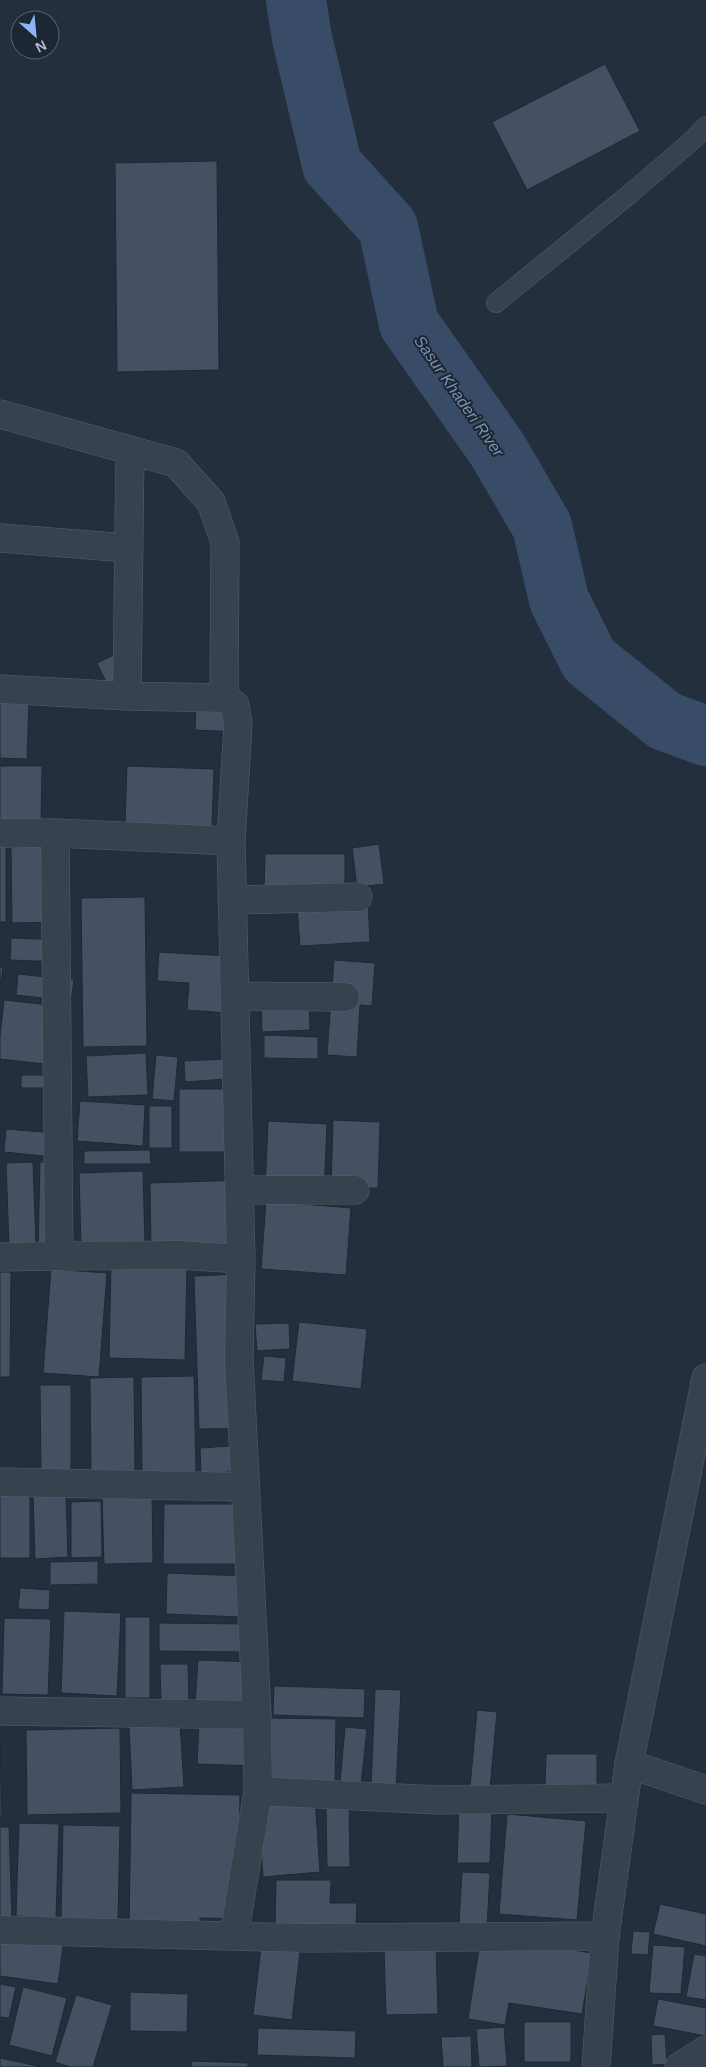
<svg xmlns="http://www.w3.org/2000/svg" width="706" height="2067" font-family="Helvetica,sans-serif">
	<rect width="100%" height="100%" fill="#242f3e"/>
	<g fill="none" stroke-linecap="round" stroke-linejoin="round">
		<!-- river -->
		<path stroke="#394c67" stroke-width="60" d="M296 0 302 38 332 165 388 227 409 324 497 449 542 526 559 600 589 660 665 721 706 736"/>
	</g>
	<!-- building -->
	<path fill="#455162" stroke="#1f2835" d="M605 64 640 131 527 190 492 122Z
		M217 161 219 370 117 372 115 163Z
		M120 652 131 675 108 686 97 663Z
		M0 700 29 701 27 759 0 758Z
		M196 705 242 707 241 732 195 730Z
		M0 766H42L41 823H0Z
		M127 766 214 769 212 827 125 823Z
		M0 844H6V922H0Z
		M379 844 384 884 357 887 352 848Z
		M64 846V922L12 923 11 847Z
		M265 854H345V892H264Z
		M145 897 147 1046 83 1047 81 898Z
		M368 900 370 942 300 946 297 905Z
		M11 938 64 940 63 962 10 960Z
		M159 952 245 957 241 1014 187 1010 189 983 157 981Z
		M334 960 375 963 372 1006 360 1005 357 1057 327 1055Z
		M0 967 3 968 0 988Z
		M18 974 74 980 71 1001 16 995Z
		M309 997 310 1030 262 1032 261 999Z
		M4 1000 68 1007 62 1066 0 1059V1036Z
		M264 1035 318 1037V1059L264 1058Z
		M146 1053 148 1095 88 1097 86 1056Z
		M156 1055 178 1057 174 1101 152 1099Z
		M225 1059 226 1079 185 1082 184 1061Z
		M21 1075H55V1088H21Z
		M179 1089H240L239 1152H179Z
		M80 1101 145 1105 143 1146 77 1141Z
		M149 1106H172V1148H149Z
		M333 1120 380 1122 378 1188H331Z
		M268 1121 327 1124 324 1194 265 1192Z
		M6 1129 66 1134 64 1158 4 1152Z
		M150 1150 151 1164H84V1151Z
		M33 1162 36 1245 9 1246 6 1163Z
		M40 1162H69V1255H38Z
		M143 1171 145 1245 81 1247 79 1173Z
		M248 1180 249 1251 151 1252 150 1183Z
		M266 1201 351 1208 346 1275 261 1269Z
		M111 1264 187 1266 185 1360 109 1358Z
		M51 1269 107 1273 99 1377 43 1373Z
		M0 1272H11L10 1377H0Z
		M241 1274 246 1428 199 1429 194 1276Z
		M299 1322 367 1329 361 1389 292 1381Z
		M289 1323 290 1349 257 1351 255 1324Z
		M264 1356 286 1358 284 1382 261 1380Z
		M194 1376 196 1472 142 1473 141 1377Z
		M134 1377 135 1472 91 1473 90 1378Z
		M40 1385H71V1475L41 1476Z
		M244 1445 245 1471 201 1474 200 1448Z
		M152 1492 153 1563 104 1564 102 1493Z
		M0 1494H30V1558H0Z
		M66 1495 68 1557 35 1559 33 1496Z
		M101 1501 102 1557 71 1558V1502Z
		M164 1504H249L250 1564H163Z
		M98 1561V1584L50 1585V1562Z
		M167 1573 244 1576 242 1617 166 1614Z
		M20 1588 50 1590 49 1610 18 1609Z
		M64 1611 121 1613 117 1696 61 1693Z
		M125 1617H150V1698H125Z
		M4 1618 51 1619 48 1695 2 1694Z
		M159 1623 248 1624 247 1652 159 1651Z
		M198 1660 255 1662 252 1708 195 1705Z
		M160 1664H188L189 1701 161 1702Z
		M274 1686 365 1689 364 1718 273 1715Z
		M375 1689 401 1690 396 1790 371 1789Z
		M477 1710 497 1712 490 1789 470 1787Z
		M271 1718 336 1719 335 1787 270 1786Z
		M180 1723 184 1787 132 1790 129 1726Z
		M199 1723 255 1724 254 1766 197 1764Z
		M345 1727 367 1729 361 1785 340 1783Z
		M120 1728 121 1813 27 1815 26 1730Z
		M0 1740 2 1815 0 1816Z
		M546 1754H597V1788H545Z
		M131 1793 240 1795 239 1849 245 1919 200 1918V1931L129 1930Z
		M315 1798 320 1872 263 1877 258 1802Z
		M349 1803 350 1867H327L326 1804Z
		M459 1806 492 1807 490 1863H457Z
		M507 1814 586 1821 577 1920 499 1914Z
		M19 1823 59 1824 56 1918 16 1916Z
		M63 1825 120 1826 118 1921 61 1919Z
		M0 1827H9L12 1920H0Z
		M462 1872 490 1873 487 1926 459 1924Z
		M276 1880H331L330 1903H357L356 1926 275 1925Z
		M660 1904 706 1914V1946L653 1934Z
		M633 1931 650 1932 648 1955 631 1954Z
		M481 1936 592 1953 582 2014 509 2003 505 2025 468 2019Z
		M0 1937 63 1946 58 1984 0 1976Z
		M262 1939 301 1943 292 2020 253 2015Z
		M436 1945 438 2014 386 2015 384 1947Z
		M653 1945 685 1947 681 1994 649 1993Z
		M694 1954 706 1956V2000L686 1997Z
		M0 1984 16 1987 9 2018 0 2017Z
		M23 1987 67 1998 52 2056 9 2045Z
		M130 1992 188 1994 187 2032 130 2031Z
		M76 1995 112 2005 93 2067H70L55 2062Z
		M658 1999 706 2008V2036L653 2026Z
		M524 2022H571V2062H524Z
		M504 2027 507 2066 479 2067 476 2029Z
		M258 2028 356 2031 355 2058 257 2055Z
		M665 2034 667 2064 652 2065 651 2035Z
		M471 2036 472 2067H443L441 2037Z
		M0 2058 42 2067H0Z
		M191 2061 248 2063V2067H191Z"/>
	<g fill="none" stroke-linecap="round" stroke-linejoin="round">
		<defs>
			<path id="service" d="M496 303 631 193 695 138 706 126"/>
			<path id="minor" d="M0 414 176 463 211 502 225 542 224 698
				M0 538 128 548
				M0 689 127 696 224 698 235 705 238 725 231 841 241 1259
				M127 696 130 450
				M0 833H55L231 841
				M55 833 59 1256 178 1255 241 1259 239 1359 257 1715 258 1791 438 1800 624 1798
				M232 900 358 897
				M235 996 345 997
				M239 1190H355
				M0 1257 59 1256
				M0 1482 244 1487
				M0 1711 257 1715
				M629 1764 706 1790
				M0 1930 306 1938 605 1936
				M234 1936 258 1791
				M679 2067 706 2050"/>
			<path id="tertiary" d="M596 2067 605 1936 629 1764 706 1378"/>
		</defs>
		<!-- service casing -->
		<use href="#service" stroke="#565f6c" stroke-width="20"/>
		<!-- minor casing -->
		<use href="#minor" stroke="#565f6c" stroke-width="29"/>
		<!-- tertiary casing -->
		<use href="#tertiary" stroke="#565f6c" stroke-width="29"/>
		<!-- service -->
		<use href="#service" stroke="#38414e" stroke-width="19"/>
		<!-- minor -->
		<use href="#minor" stroke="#38414e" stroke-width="28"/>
		<!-- tertiary -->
		<use href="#tertiary" stroke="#38414e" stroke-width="28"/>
	</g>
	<g text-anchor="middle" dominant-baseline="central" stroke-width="4" stroke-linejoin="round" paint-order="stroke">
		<!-- water labels -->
		<g font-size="16" font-style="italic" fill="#7c92b1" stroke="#1d2633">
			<text transform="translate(459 396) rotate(55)">Sasur Khaderi River</text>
		</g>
	</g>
	<!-- north arrow -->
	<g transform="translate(35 35) rotate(153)"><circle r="24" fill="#1d2633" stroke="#59626f"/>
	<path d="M0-4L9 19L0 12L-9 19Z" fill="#8ab4f8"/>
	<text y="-8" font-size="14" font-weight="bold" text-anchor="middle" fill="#b4bcc9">N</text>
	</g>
</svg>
